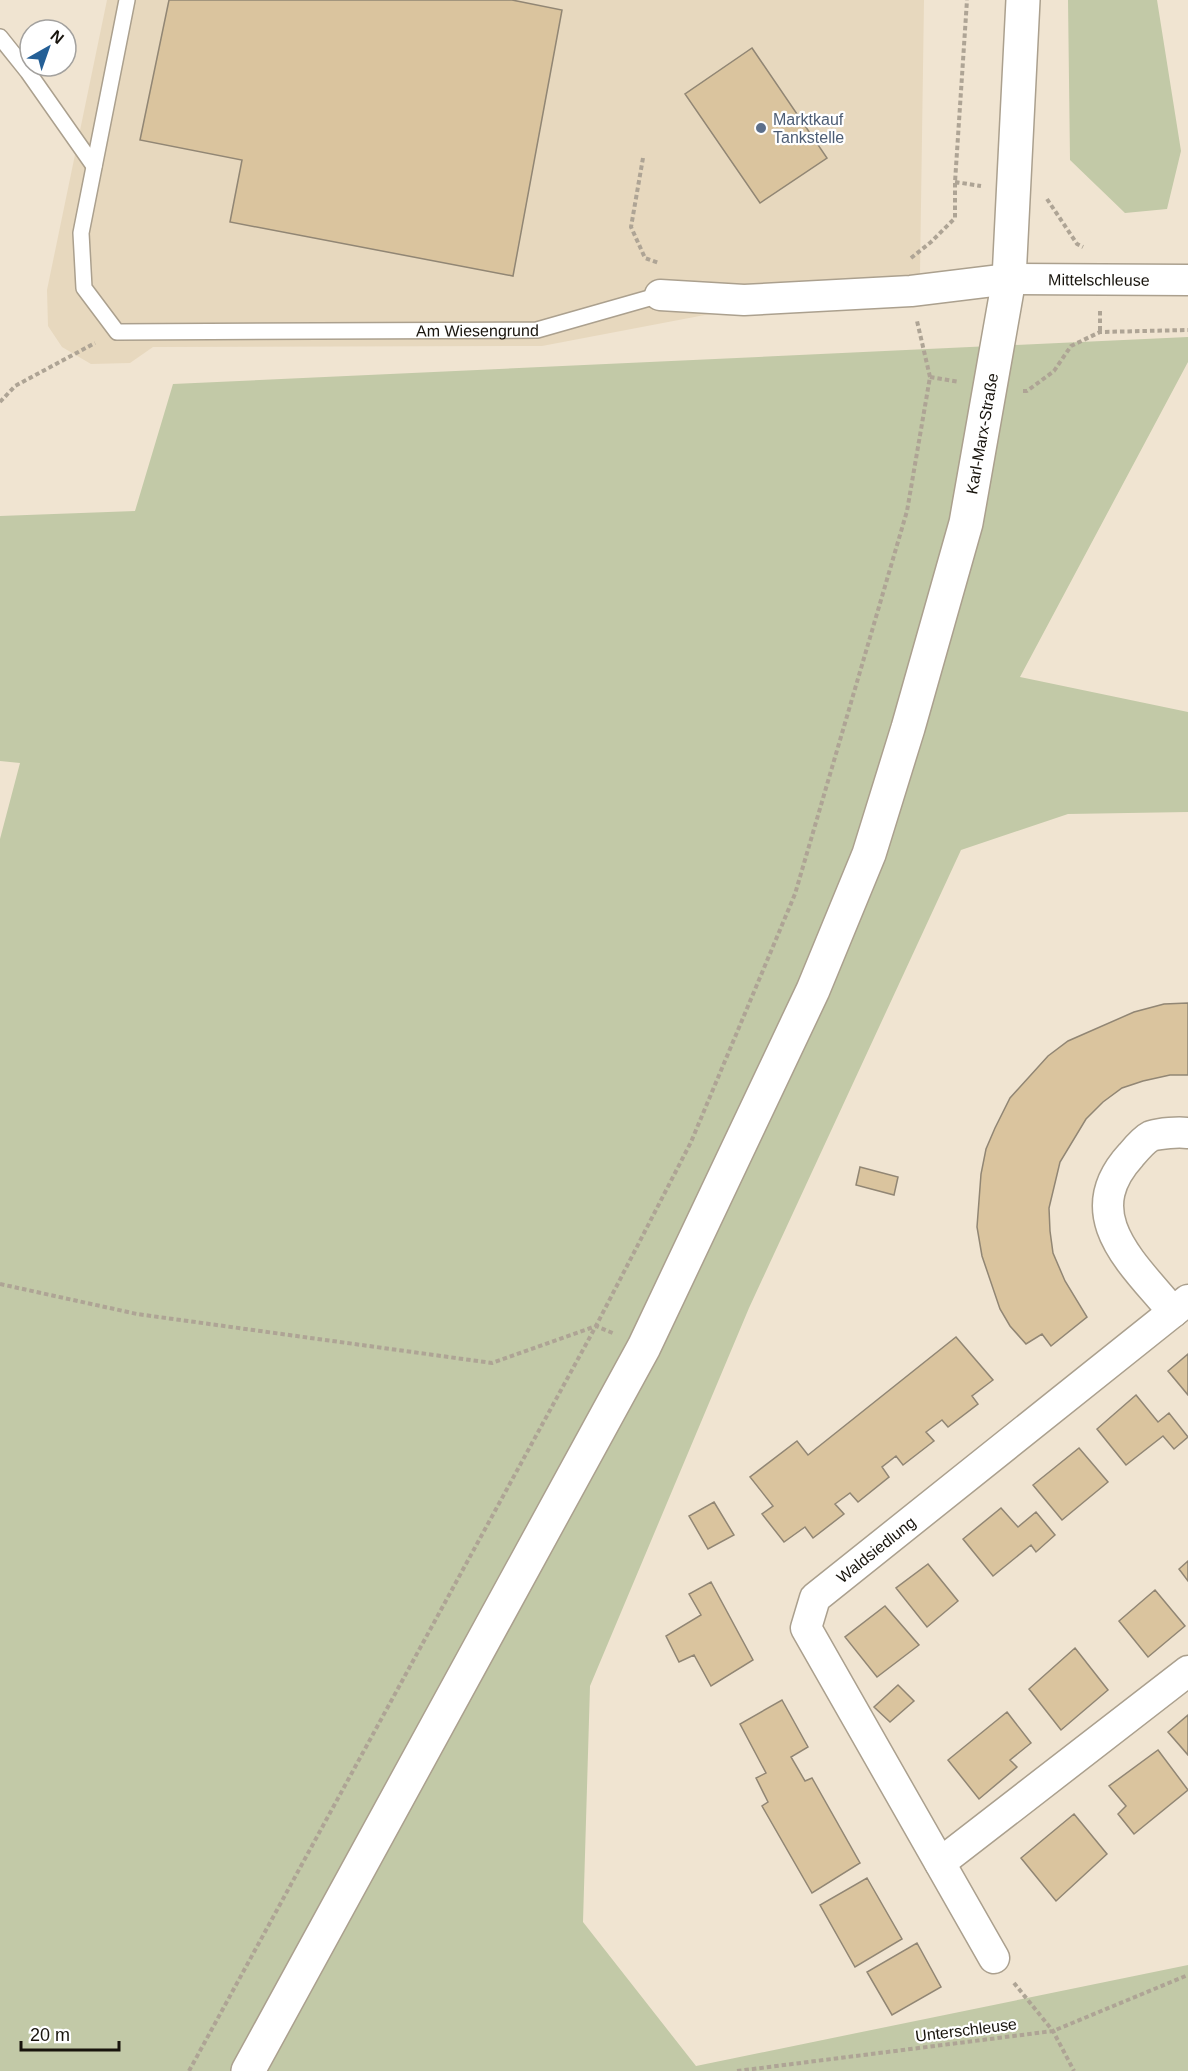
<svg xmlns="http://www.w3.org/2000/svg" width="1188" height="2071" font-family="Helvetica,sans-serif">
	<rect width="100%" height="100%" fill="#f0e4d1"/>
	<!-- built -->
	<path fill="#e7d8be" d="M107 0H924L920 274 542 346 153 347 130 363 91 364 62 347 48 326 47 290Z"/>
	<!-- green -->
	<path fill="#c2c9a7" d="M1068 0H1157L1181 151 1167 209 1125 213 1070 160Z
		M1188 337V362L1020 677 1188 712V812L1068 814 961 850 749 1308 590 1686 583 1922 696 2066 1188 1965V2071H0V839L20 763 0 761V516L135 511 173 384Z"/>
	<!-- building -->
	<path fill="#dac49e" stroke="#918674" stroke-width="1.5" d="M169 0H512L562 10 513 276 230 222 242 160 140 140Z
		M752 48 827 158 760 203 685 94Z
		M1188 1003V1075H1170L1143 1081 1122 1088 1103 1102 1086 1119 1060 1162 1049 1208 1050 1231 1053 1253 1065 1281 1087 1317 1051 1346 1042 1334 1026 1344 1010 1326 1000 1309 982 1256 977 1227 981 1174 986 1149 995 1128 1010 1098 1048 1056 1068 1041 1134 1012 1164 1004Z
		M860 1167 898 1177 894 1195 856 1185Z
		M956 1337 993 1380 972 1396 978 1404 948 1427 942 1420 926 1432 934 1441 903 1465 896 1456 882 1467 889 1477 858 1502 850 1493 835 1504 844 1514 813 1538 805 1527 784 1542 762 1514 773 1506 750 1477 797 1441 808 1455Z
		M1188 1354V1395L1168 1371Z
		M1136 1395 1158 1422 1169 1413 1188 1437 1174 1449 1163 1436 1126 1465 1097 1429Z
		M1079 1448 1108 1482 1062 1520 1033 1485Z
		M714 1502 734 1535 708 1549 689 1516Z
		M1001 1508 1018 1527 1036 1512 1055 1535 1036 1552 1031 1545 993 1576 963 1539Z
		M1188 1561V1581L1179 1569Z
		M928 1564 958 1601 927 1627 896 1588Z
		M711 1582 753 1660 711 1686 694 1655 679 1662 666 1636 701 1615 689 1594Z
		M1155 1590 1185 1626 1148 1657 1119 1621Z
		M885 1606 919 1645 877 1677 845 1637Z
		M1075 1648 1108 1690 1061 1730 1029 1689Z
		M898 1685 914 1701 890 1722 874 1707Z
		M782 1700 808 1747 791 1757 805 1781 812 1778 860 1863 812 1893 762 1806 768 1802 756 1778 766 1773 740 1724Z
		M1007 1712 1031 1743 1010 1760 1017 1767 979 1799 948 1760Z
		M1188 1715V1755L1168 1732Z
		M1158 1750 1188 1790 1134 1834 1118 1814 1126 1806 1109 1786Z
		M1074 1814 1107 1854 1056 1901 1021 1858Z
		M867 1878 902 1939 855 1967 820 1905Z
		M917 1943 941 1987 892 2015 867 1972Z"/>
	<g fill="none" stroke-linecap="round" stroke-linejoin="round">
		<defs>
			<g id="service">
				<path id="s1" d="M127 0 81 233 84 288 117 332 537 330 660 295"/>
				<path d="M0 37 28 72 94 166"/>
			</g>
			<g id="minor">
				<path id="s2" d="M660 295 744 300 911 291 1009 279 1188 280"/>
				<path d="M1173 1312C1134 1264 1075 1216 1131 1155 1136 1149 1145 1139 1151 1136 1161 1133 1178 1132 1188 1133"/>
				<path d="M940 1863 1188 1671"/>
				<path id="s3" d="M994 1958 806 1628 815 1598 1188 1300"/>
			</g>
			<g id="primary">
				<path id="s4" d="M248 2071 644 1347 813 990 869 854 908 728 966 523 1009 279 1023 0"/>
			</g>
		</defs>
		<!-- service casing -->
		<use href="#service" stroke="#aba08e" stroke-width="18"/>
		<!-- minor casing -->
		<use href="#minor" stroke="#aba08e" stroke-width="33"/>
		<!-- primary casing -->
		<use href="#primary" stroke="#aba08e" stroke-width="36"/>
		<!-- path -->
		<path stroke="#aea495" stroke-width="4" stroke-dasharray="4.5 3" stroke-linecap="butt" d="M643 158 631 227 645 258 659 263
			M955 182 981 186
			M1047 199 1077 244 1083 247
			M911 258 931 242 955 218V182L967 0
			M1100 311V332
			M930 377 959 382
			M1023 391H1027L1054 371 1071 346 1100 332 1188 330
			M0 402 15 386 95 343
			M0 1284 137 1314 492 1363 596 1326 615 1334
			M1014 1983 1053 2031 1074 2071
			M189 2071 596 1326 691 1142 795 894 907 511 930 377 917 321
			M737 2071 1053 2031 1188 1975"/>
		<!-- service -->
		<use href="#service" stroke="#fff" stroke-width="15"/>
		<!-- minor -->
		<use href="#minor" stroke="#fff" stroke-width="30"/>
		<!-- primary -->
		<use href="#primary" stroke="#fff" stroke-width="33"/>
	</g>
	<!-- markers -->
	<circle fill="#5c6f8a" stroke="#fff" stroke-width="2" cx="761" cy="128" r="6"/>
	<g text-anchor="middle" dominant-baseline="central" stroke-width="4.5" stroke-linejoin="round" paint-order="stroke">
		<!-- service labels -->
		<g font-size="16" fill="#4e5e75" stroke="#fff" text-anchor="start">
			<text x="773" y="119">Marktkauf<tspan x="773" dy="18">Tankstelle</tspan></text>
		</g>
		<!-- street labels -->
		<g font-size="16" fill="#18140d" stroke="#fff">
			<text stroke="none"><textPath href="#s2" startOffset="440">Mittelschleuse</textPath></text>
			<text stroke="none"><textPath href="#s1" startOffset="708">Am Wiesengrund</textPath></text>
			<text stroke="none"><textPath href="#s4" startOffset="1803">Karl-Marx-Straße</textPath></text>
			<text stroke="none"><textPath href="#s3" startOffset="489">Waldsiedlung</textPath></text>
			<text transform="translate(966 2030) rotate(-7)">Unterschleuse</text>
		</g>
	</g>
	<!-- north arrow -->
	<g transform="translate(48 48) rotate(40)"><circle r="28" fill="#ffffff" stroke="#a3a19e" stroke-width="1.5"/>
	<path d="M0-4.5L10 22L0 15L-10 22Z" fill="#245f96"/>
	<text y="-9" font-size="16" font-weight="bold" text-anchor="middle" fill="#18140d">N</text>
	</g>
	<!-- scale -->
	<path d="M21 2041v9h98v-9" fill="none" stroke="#18140d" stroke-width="3"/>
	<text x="30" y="2041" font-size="18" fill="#18140d" stroke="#ffffff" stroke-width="4.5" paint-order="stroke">20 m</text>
</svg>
